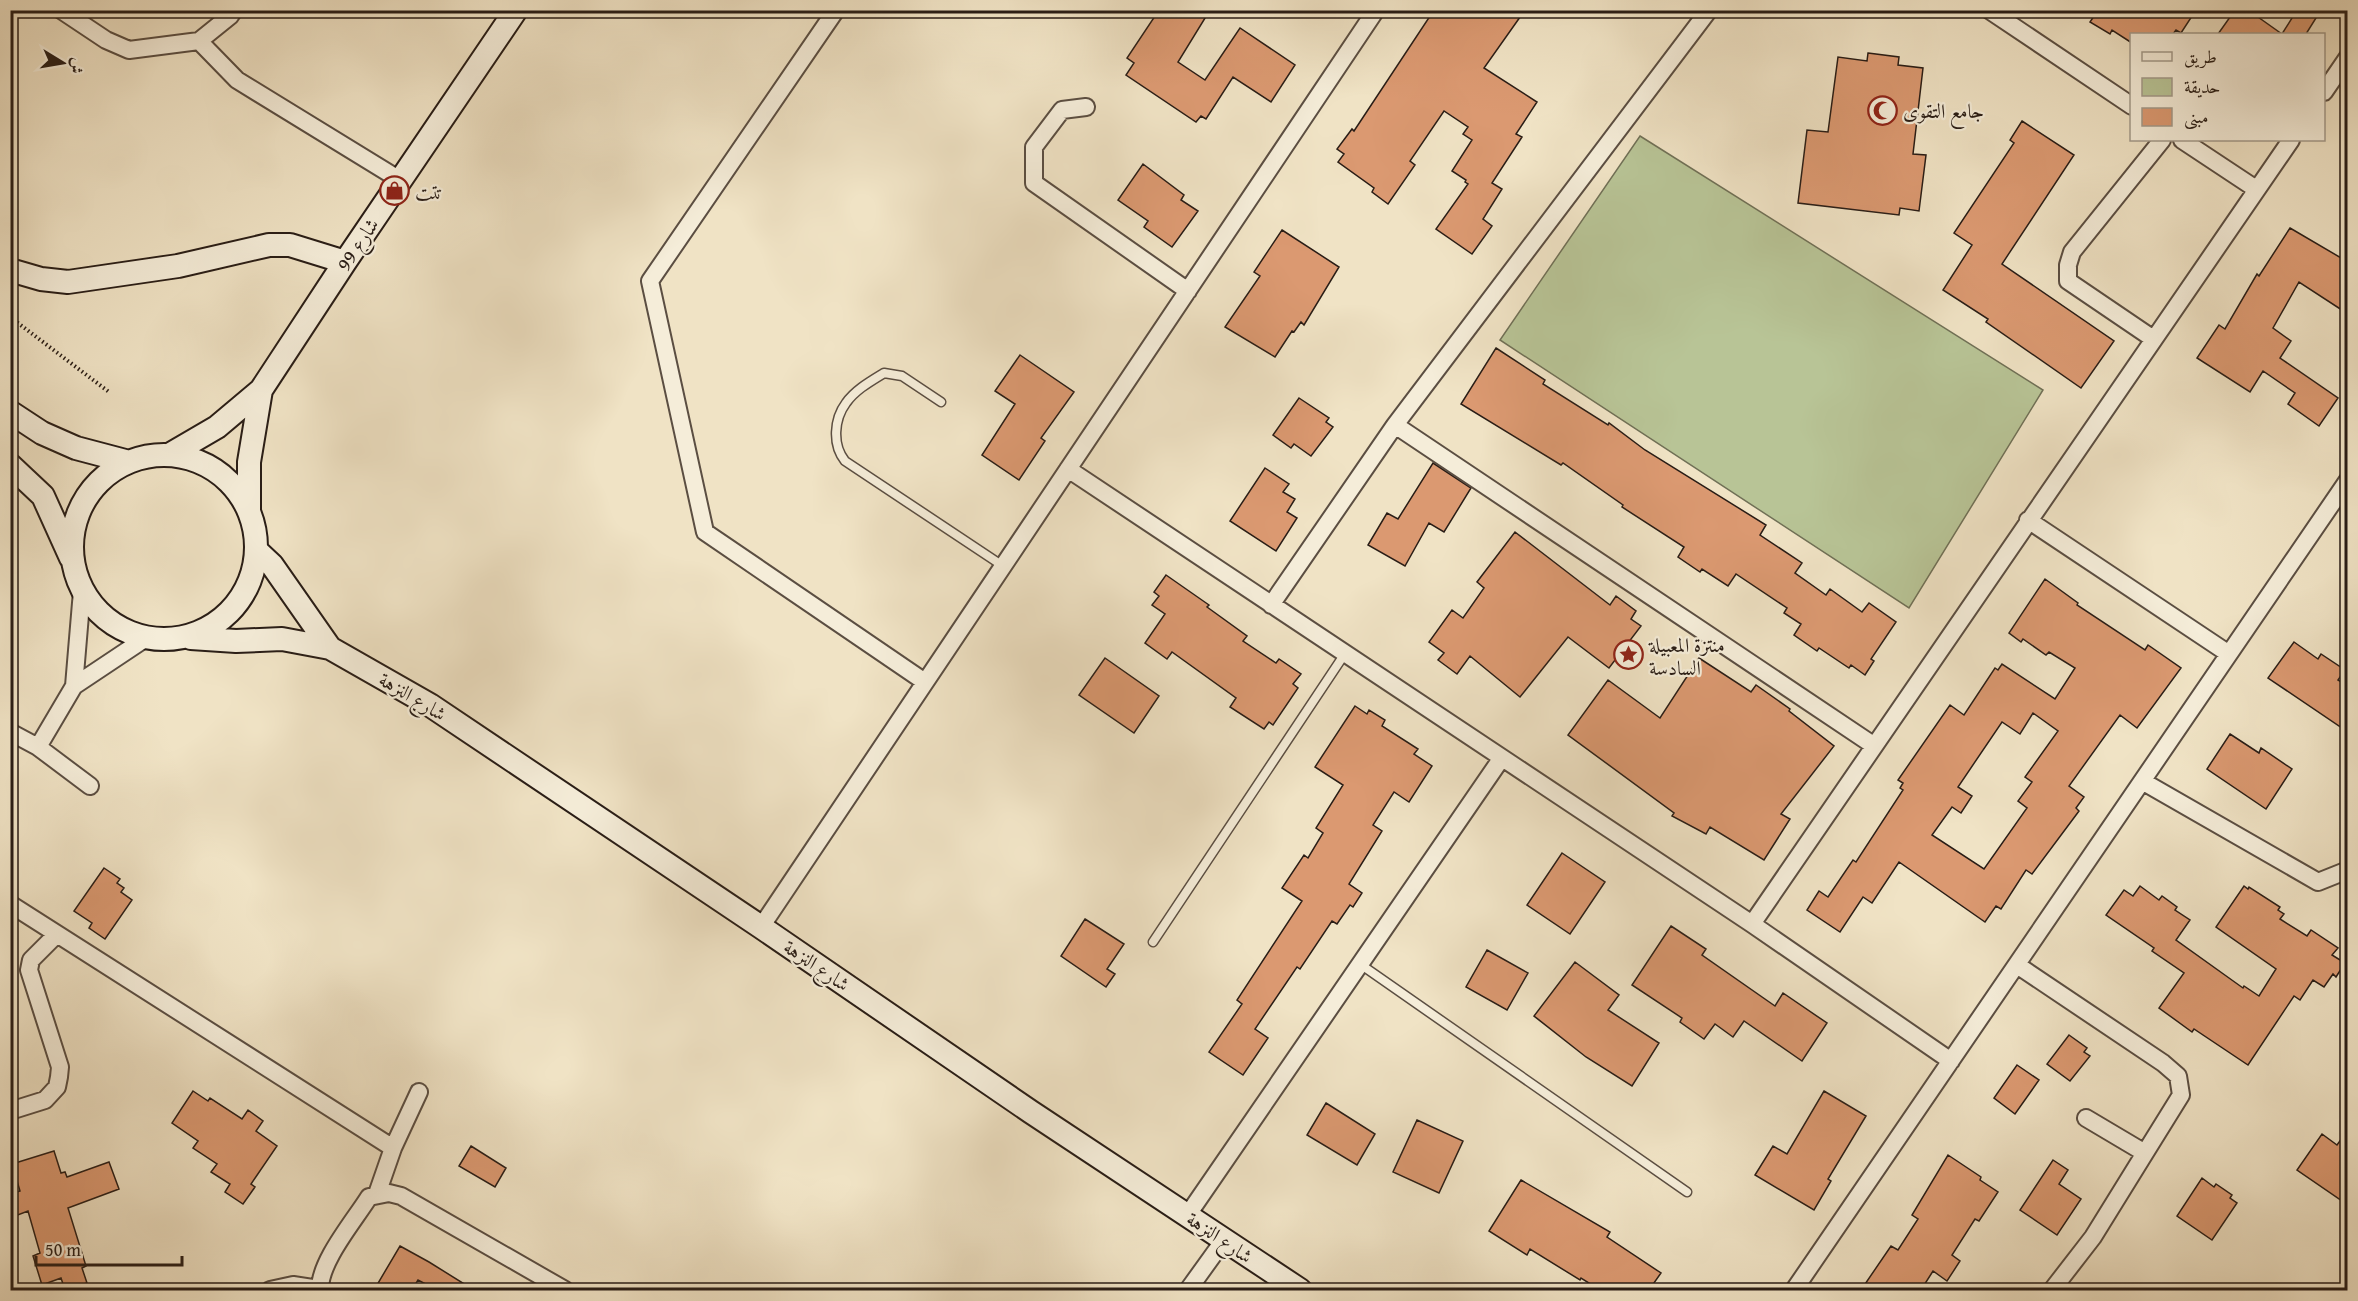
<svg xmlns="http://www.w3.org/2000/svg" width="2358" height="1301" font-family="'Gentium Book Plus',Amiri,serif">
	<rect width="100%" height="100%" fill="#f0e3c5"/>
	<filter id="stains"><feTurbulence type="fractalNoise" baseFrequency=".00333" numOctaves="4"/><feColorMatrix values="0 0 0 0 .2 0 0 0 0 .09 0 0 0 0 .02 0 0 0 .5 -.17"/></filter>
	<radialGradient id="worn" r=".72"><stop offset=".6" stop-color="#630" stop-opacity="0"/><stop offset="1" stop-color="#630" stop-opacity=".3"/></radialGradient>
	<!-- green -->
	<path fill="#b8c496" stroke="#707056" stroke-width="1.5" d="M1640 136 2043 390 1909 608 1500 340Z"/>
	<!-- building -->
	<path fill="#db9971" stroke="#291d16" stroke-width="1.5" fill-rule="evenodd" d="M1159 10H1210L1178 62 1205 80 1240 28 1295 65 1271 102 1233 77 1206 119 1201 116 1196 122 1126 75 1134 63 1127 58Z
		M1434 10H1525L1484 68 1537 102 1516 134 1522 137 1492 183 1502 189 1483 219 1492 226 1472 254 1436 229 1468 184 1465 182 1466 180 1452 171 1472 140 1463 134 1468 127 1444 111 1410 161 1415 165 1388 204 1372 192 1374 188 1338 162 1344 154 1337 149 1352 129 1354 131Z
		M2098 10H2196L2181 33 2176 30 2173 34H2132V43L2112 30 2110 34 2090 22Z
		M2235 10H2248L2282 34 2297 10H2321L2306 34H2218Z
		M1868 53 1899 57 1898 65 1923 68 1913 154 1926 155 1919 211 1900 208 1899 215 1798 203 1807 130 1828 132 1838 57 1867 61Z
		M2022 121 2074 155 2002 264 2114 341 2081 388 1986 322 1988 319 1943 290 1972 245 1954 233 2014 143 2010 140Z
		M1143 164 1184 195 1181 200 1198 211 1172 247 1144 227 1148 221 1118 200Z
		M2290 228 2348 262V314L2299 282 2273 328 2291 341 2280 358 2338 398 2319 426 2288 404 2295 393 2263 371 2250 392 2197 358 2219 325 2225 329 2257 274 2259 276Z
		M1282 230 1339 267 1304 325 1301 322 1294 332 1292 331 1275 357 1225 327 1260 276 1254 272Z
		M1496 348 1545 380 1543 384 1608 425 1609 423 1645 450 1766 525 1760 535 1802 563 1795 573 1826 595 1830 589 1862 612 1869 603 1896 622 1871 659 1874 661 1865 675 1851 665 1849 668 1819 648 1817 651 1794 635 1801 624 1784 613 1787 608 1736 574 1728 586 1702 569 1700 572 1678 557 1684 547 1622 507 1623 505 1563 463 1561 465 1461 404Z
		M1020 355 1074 392 1041 438 1045 441 1019 480 982 455 1015 404 995 391Z
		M1299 398 1329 418 1326 422 1333 427 1311 456 1294 444 1291 448 1273 435Z
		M1433 463 1471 488 1444 532 1429 523 1405 566 1368 545 1387 513 1398 519Z
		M1265 468 1289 484 1283 492 1295 499 1287 512 1297 518 1276 551 1230 521Z
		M1515 532 1610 605 1616 596 1636 611 1631 619 1641 626 1609 668 1568 637 1520 697 1470 656 1457 674 1438 660 1444 653 1429 642 1452 610 1463 618 1484 588 1477 582Z
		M1166 575 1209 605 1207 607 1247 636 1243 641 1276 663 1279 659 1301 674 1293 684 1298 688 1273 725 1269 722 1264 729 1230 707 1236 698 1172 652 1167 659 1145 643 1165 614 1152 605 1159 596 1154 592Z
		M2045 579 2078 603 2077 605 2145 650 2148 645 2181 668 2137 728 2120 715 2069 786 2084 797 2076 808 2079 811 2032 874 2026 870 2001 909 1996 906 1985 922 1899 862 1872 903 1863 897 1840 932 1807 910 1819 891 1828 897 1853 860 1856 862 1903 790 1900 788 1903 783 1898 780 1950 705 1964 715 1995 668 1998 670 2002 664 2055 699 2075 668 2049 652 2046 655 2023 639 2021 642 2009 633ZM2033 713 2058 731 2025 777 2032 782 2018 801 2027 808 1984 869 1932 835 1952 807 1961 813 1972 796 1958 787 2002 722 2020 734Z
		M2294 642 2318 659 2321 654 2345 670 2338 680 2348 686V732L2268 678Z
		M1105 658 1159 696 1134 733 1079 695Z
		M1699 658 1751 692 1756 685 1790 709 1789 711 1834 746 1781 814 1790 819 1764 860 1710 827 1706 834 1672 816 1674 813 1568 735 1608 680 1660 718Z
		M1355 706 1367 714 1369 710 1385 720 1382 726 1418 749 1414 754 1432 766 1409 802 1394 792 1373 825 1382 831 1349 884 1362 893 1353 907 1350 905 1337 924 1332 921 1300 969 1297 967 1255 1029 1268 1038 1243 1075 1209 1052 1242 1004 1237 1000 1302 901 1282 888 1304 855 1308 858 1323 833 1316 828 1343 785 1315 767Z
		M2230 734 2259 753 2261 748 2292 769 2266 809 2207 769Z
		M1562 853 1605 882 1570 934 1527 905Z
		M104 868 120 879 117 883 124 888 121 892 132 900 105 939 89 928 92 923 74 911Z
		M2140 886 2159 900 2162 896 2177 907 2175 910 2190 920 2176 940 2243 988 2244 986 2259 996 2276 969 2216 927 2244 886 2248 889 2249 887 2280 907 2278 910 2284 914 2280 919 2307 936 2311 930 2338 948 2332 955 2345 963 2336 977 2333 974 2324 987 2313 980 2300 1000 2294 996 2248 1065 2194 1029 2192 1032 2159 1008 2184 973 2152 951 2154 948 2106 915 2124 890 2133 896Z
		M1085 919 1124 944 1107 969 1115 974 1106 987 1061 956Z
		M1671 926 1706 949 1702 955 1775 1006 1783 993 1827 1023 1802 1061 1744 1021 1733 1037 1715 1024 1704 1039 1680 1022 1682 1018 1632 985Z
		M1487 950 1528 973 1507 1010 1466 987Z
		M1575 962 1619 995 1608 1010 1659 1043 1632 1086 1586 1057 1534 1016Z
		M2069 1035 2087 1048 2084 1052 2090 1056 2070 1081 2047 1064Z
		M2017 1065 2039 1080 2015 1114 1994 1098Z
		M193 1091 208 1101 210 1098 242 1119 248 1110 263 1121 256 1131 277 1146 251 1184 255 1187 243 1204 225 1192 230 1184 211 1172 217 1164 193 1148 198 1141 172 1123Z
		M1824 1091 1866 1116 1828 1179 1831 1181 1814 1210 1755 1175 1773 1146 1787 1154Z
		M1326 1103 1375 1134 1357 1165 1307 1135Z
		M1417 1120 1463 1141 1439 1193 1393 1172Z
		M2348 1130V1205L2297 1170 2322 1134 2337 1145Z
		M471 1146 506 1168 495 1187 459 1166Z
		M54 1151 61 1173 65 1172 67 1177 109 1162 119 1189 68 1208 86 1266 82 1268 87 1283 65 1290 61 1278 42 1285 33 1256 40 1253 28 1211 10 1218V1194L20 1191 12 1164Z
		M1948 1155 1981 1177 1980 1180 1998 1192 1979 1221 1975 1219 1952 1255 1960 1261 1947 1281 1933 1271 1921 1290H1861L1891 1246 1898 1250 1918 1219 1912 1215Z
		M2053 1160 2068 1170 2059 1184 2081 1199 2057 1235 2020 1210Z
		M2202 1178 2214 1187 2216 1184 2232 1195 2230 1198 2237 1203 2212 1240 2177 1216Z
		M1521 1180 1610 1232 1607 1237 1661 1273 1649 1290H1600L1581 1278 1580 1280 1530 1249 1527 1255 1489 1231Z
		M400 1246 429 1262 474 1290H437L418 1280 412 1290H374Z"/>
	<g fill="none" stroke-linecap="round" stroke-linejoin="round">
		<defs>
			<path id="lane" d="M941 402 902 376 884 373C871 381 855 390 846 403 834 419 832 445 845 461L1003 566
				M1153 942 1344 655
				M1360 964 1687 1192"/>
			<path id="street" d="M61 10 106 40 129 50 199 41 230 16 234 10
				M836 10 650 281 705 532 925 682
				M1989 10 2132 106
				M199 41 237 80 400 180
				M2324 92 2348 57
				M1086 107 1062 110 1034 147V183L1188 291
				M2182 140 2256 189
				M2152 338 2068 281V265L2072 252 2162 140
				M1395 425 1873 745
				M1068 469 1752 924 1951 1061
				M2028 520 2229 654
				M1271 605 1395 425 1709 10
				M74 686 149 636
				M10 732 38 747 90 786
				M38 747 74 686 82 591
				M2142 781 2318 882 2348 870
				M10 904 393 1148
				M1752 924 2291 140
				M761 927 1376 10
				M2017 965 2163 1063 2178 1076 2181 1095 2145 1153 2086 1118
				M10 1111 45 1100 57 1087 59 1077 60 1067 29 970 31 960 57 934
				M377 1194 393 1148 419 1092
				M1187 1216 1501 759
				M270 1290 293 1285 319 1289
				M320 1290C319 1262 354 1221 369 1197L389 1193 401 1196 565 1290
				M1188 1290 1224 1240
				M1794 1290 2348 480
				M2052 1290 2093 1237 2145 1153"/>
			<path id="secondary" d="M10 270 41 279 68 282 178 266 269 245H290L345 262
				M10 412 42 433 76 448 129 462
				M169 455 217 427 261 390 345 262 516 10
				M72 547a92 92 0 1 1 184 0a92 92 0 1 1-184 0Z
				M10 465 43 496 71 558
				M249 510V462L261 390
				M191 638 236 641 282 639 330 648 272 565 256 550
				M330 648 430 705 761 927 1031 1112 1300 1290"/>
		</defs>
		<!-- lane casing -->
		<use href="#lane" stroke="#5b4e42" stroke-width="11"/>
		<!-- street casing -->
		<use href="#street" stroke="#5b4e42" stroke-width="20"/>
		<!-- secondary casing -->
		<use href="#secondary" stroke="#291d16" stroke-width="26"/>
		<!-- path -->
		<path stroke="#291d16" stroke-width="4" stroke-dasharray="1.5 3" stroke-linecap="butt" d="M10 317 109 392"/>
		<!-- lane -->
		<use href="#lane" stroke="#f5edd9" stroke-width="8"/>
		<!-- street -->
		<use href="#street" stroke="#f5edd9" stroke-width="16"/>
		<!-- secondary -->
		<use href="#secondary" stroke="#f5edd9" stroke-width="22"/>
	</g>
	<!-- icons -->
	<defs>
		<symbol id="mosque-ring" viewBox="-11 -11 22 22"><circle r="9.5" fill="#f5edd9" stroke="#8f2418" stroke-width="1.5"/><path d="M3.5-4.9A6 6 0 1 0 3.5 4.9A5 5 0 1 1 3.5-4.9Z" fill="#8f2418"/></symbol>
		<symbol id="shop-ring" viewBox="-11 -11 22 22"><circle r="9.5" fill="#f5edd9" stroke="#8f2418" stroke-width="1.5"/><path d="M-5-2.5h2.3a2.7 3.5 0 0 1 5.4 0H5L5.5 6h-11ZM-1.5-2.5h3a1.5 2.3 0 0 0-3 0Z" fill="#8f2418"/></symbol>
		<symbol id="sight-ring" viewBox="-11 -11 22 22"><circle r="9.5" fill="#f5edd9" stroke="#8f2418" stroke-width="1.5"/><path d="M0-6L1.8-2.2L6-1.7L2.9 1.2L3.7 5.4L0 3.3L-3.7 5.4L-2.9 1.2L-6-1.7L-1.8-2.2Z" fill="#8f2418"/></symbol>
	</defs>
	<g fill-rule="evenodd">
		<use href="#mosque-ring" x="1866" y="94" width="33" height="33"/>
		<use href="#shop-ring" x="378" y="174" width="33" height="33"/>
		<use href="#sight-ring" x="1612" y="638" width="33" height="33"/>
	</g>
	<g text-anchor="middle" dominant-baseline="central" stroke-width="4.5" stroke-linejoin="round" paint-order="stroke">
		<!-- poi labels -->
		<g font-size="20" fill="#291d16" stroke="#f5edd9" text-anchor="start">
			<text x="1903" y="110">جامع التقوى</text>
			<text x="415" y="191">تتت</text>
			<text x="1649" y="644">منتزة المعبيلة<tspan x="1649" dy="23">السادسة</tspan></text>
		</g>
		<!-- street labels -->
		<g font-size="20" fill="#291d16" stroke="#f5edd9">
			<text transform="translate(357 244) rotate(-56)">شارع 99</text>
			<text transform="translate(413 696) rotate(31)">شارع النزهة</text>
			<text transform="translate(817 965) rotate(34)">شارع النزهة</text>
			<text transform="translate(1220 1237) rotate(34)">شارع النزهة</text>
		</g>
	</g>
	<!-- margin -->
	<rect width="2358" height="1301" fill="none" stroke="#f0e3c5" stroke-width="36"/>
	<rect x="12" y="12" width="2334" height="1277" fill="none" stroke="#291d16" stroke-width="3"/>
	<rect x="18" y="18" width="2322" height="1265" fill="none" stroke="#291d16" stroke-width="1.5"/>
	<!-- legend -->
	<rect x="2130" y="33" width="195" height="108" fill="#f5edd9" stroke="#a39a8b" stroke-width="1.5"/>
	<rect x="2142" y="52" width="30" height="9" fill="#f5edd9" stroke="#a39a8b" stroke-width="1.5"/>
	<text x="2184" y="63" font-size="18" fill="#291d16">طريق</text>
	<rect x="2142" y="78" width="30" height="18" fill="#b8c496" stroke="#a39a8b" stroke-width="1.5"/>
	<text x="2184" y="93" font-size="18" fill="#291d16">حديقة</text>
	<rect x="2142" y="108" width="30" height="18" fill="#db9971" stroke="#a39a8b" stroke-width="1.5"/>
	<text x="2184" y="123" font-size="18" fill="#291d16">مبنى</text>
	<!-- north arrow -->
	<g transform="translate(63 63) rotate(101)" stroke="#f5edd9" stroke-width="4.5" paint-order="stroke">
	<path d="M0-4.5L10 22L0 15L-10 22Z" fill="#291d16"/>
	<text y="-9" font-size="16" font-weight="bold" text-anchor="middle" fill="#291d16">ش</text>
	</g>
	<!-- scale -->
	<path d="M36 1256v9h146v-9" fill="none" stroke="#291d16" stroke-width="3"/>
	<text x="45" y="1256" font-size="18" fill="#291d16" stroke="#f5edd9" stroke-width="4.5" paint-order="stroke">50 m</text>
	<rect width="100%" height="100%" filter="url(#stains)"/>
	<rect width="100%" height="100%" fill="url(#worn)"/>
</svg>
